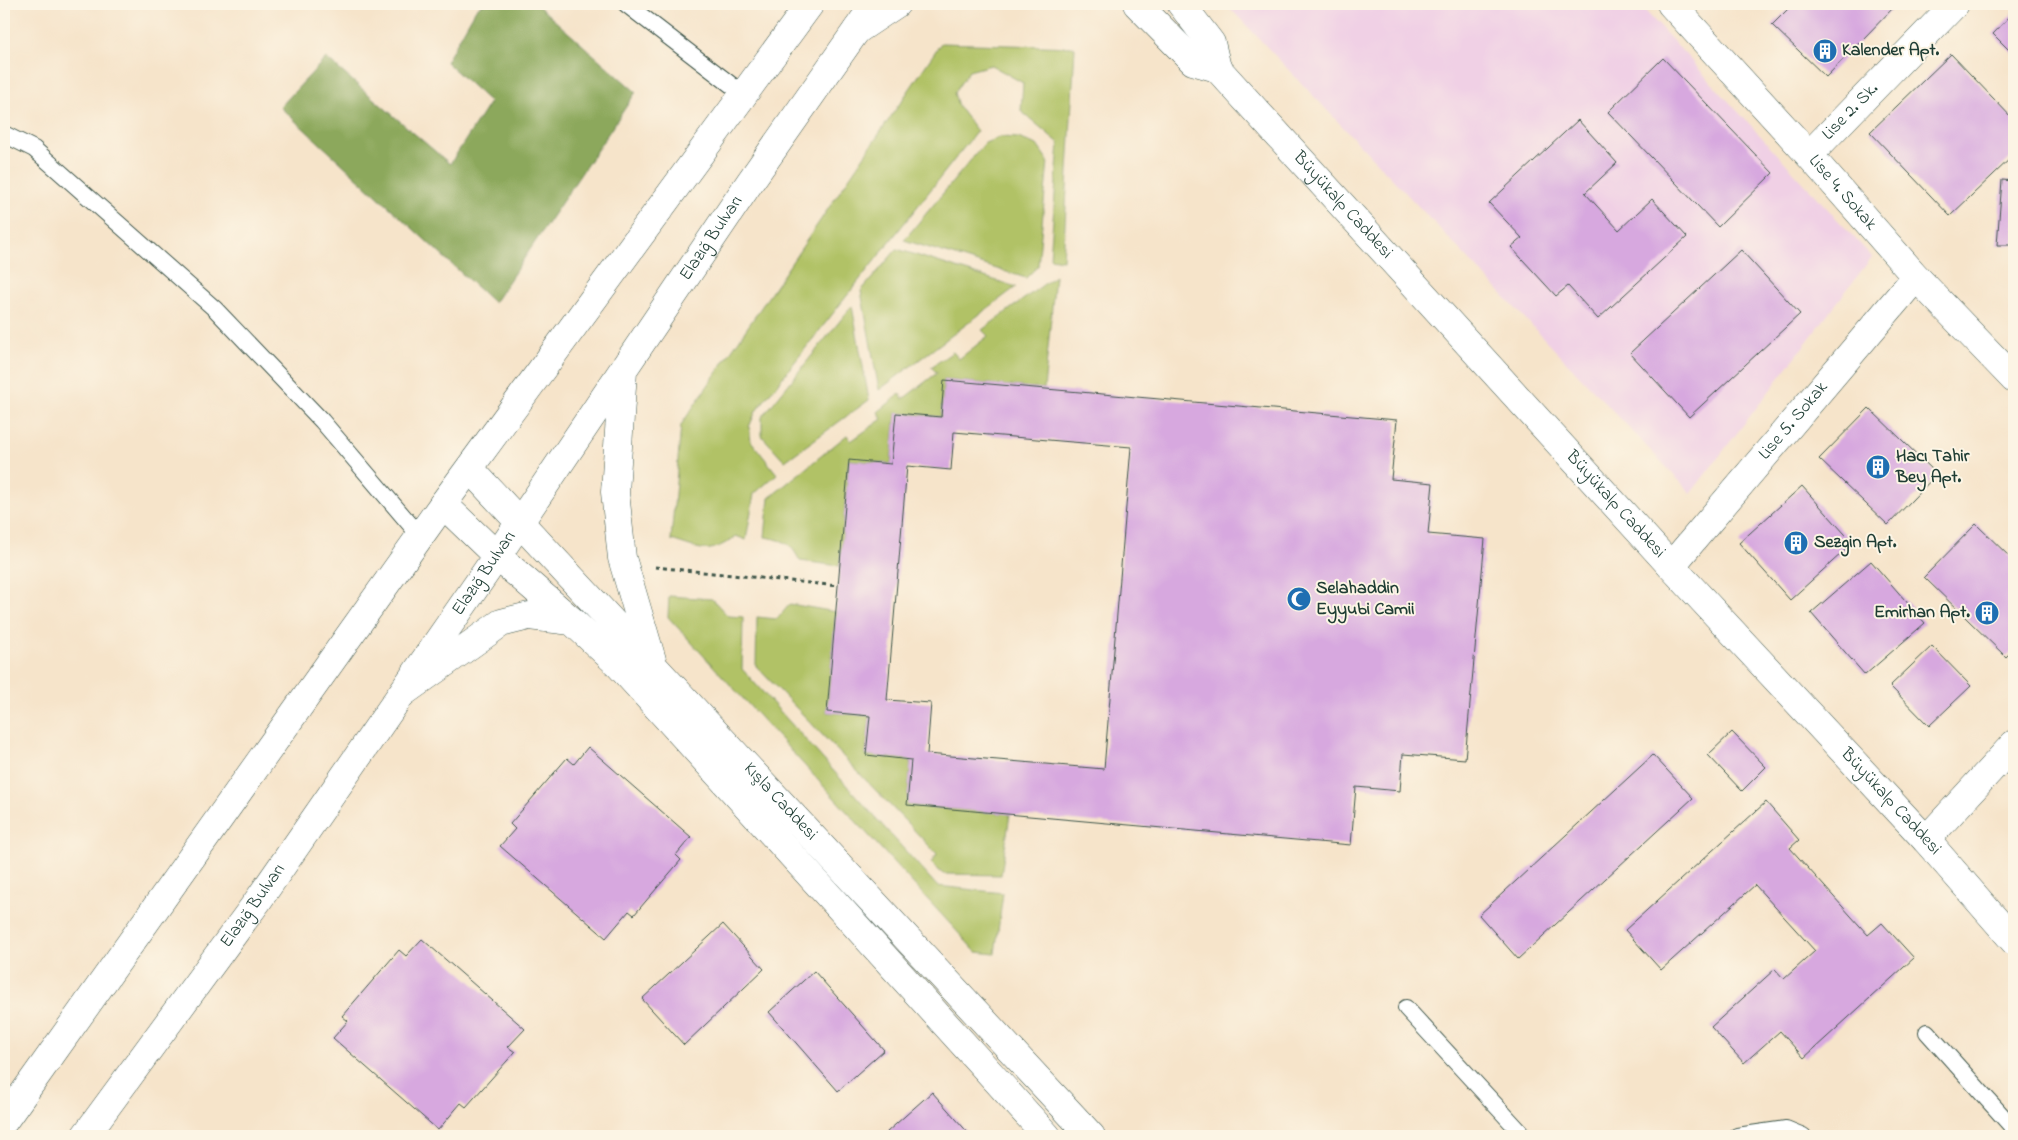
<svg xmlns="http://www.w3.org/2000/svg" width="2018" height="1140" font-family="'Indie Flower',sans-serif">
	<rect width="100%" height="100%" fill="#fcf5e5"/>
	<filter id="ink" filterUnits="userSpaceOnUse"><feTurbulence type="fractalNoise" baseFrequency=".02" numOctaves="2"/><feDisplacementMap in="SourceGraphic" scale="10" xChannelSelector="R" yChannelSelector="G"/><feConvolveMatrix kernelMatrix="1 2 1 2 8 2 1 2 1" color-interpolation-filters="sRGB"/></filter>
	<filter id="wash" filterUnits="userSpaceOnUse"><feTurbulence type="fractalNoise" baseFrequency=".0096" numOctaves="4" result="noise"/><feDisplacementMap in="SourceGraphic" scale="20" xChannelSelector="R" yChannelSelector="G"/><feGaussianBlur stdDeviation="1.12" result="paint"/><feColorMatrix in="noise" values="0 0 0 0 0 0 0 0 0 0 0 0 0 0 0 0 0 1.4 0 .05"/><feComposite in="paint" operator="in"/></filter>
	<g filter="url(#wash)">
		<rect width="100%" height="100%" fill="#f6e4ca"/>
		<!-- built -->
		<path fill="#f0d0e5" d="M1226 4H1639L1872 257 1691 493Z"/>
		<!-- green -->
		<path fill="#b1c266" stroke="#68804d" d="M941 43 1075 47 1063 260 1050 258 1059 143 1021 111 1023 83 991 65 969 71 954 93 958 106 977 131 756 411 749 427 751 441 777 474 754 494 746 540 736 536C708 557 702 549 671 540L681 425Z
			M1000 137 1018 138 1037 145 1048 161 1038 266 1026 278 904 240 985 143Z
			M897 249 1016 287 879 390 861 291Z
			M1055 276 1044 389 944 380 941 417 896 413 891 464 849 460 840 566 800 561C790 542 786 541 765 537L769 498 847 435 851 441 882 419 878 412 900 394 903 399 937 373 931 367 953 352 959 359 988 336 982 330Z
			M852 306 869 400 785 461 762 436V417Z
			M669 596 712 599 728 616 743 617 742 669 937 886 1003 893 995 954 976 952 668 617Z
			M790 604 836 612 827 712 870 716 866 755 911 760 907 805 1010 814 1001 875 943 874 931 863 937 854 756 666 757 617 777 619Z"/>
		<!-- forest -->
		<path fill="#8ca85b" stroke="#567248" d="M482 4H536L636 92 494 303 280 107 326 58 450 164 490 102 446 62 476 9Z"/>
		<g id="blocks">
			<!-- building -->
			<path fill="#d7a8df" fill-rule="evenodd" d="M1793 4H1897L1826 77 1772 25Z
				M2014 12V55L1993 34Z
				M1951 54 2014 120V155L1950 216 1870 132Z
				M1663 58 1773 173 1718 227 1608 112Z
				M1578 120 1617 163 1585 193 1619 230 1652 199 1687 237 1598 319 1568 286 1556 296 1511 247 1522 238 1489 203Z
				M2002 180 2014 181V245H1997Z
				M1741 250 1800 314 1689 417 1630 353Z
				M944 380 1397 420 1391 479 1433 483 1428 534 1485 539 1465 759 1403 754 1400 791 1356 787 1351 845 907 805 911 760 866 755 870 716 827 712 849 460 891 464 896 413 941 417ZM954 432 1131 447 1104 769 927 754 931 703 887 700 907 466 951 470Z
				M1869 408 1937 474 1888 525 1819 459Z
				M1802 486 1853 543 1790 600 1739 543Z
				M1976 524 2014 561V649L2006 657 1924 577Z
				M1871 561 1925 623 1865 675 1811 613Z
				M1932 646 1971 686 1929 726 1890 686Z
				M1732 732 1766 767 1742 791 1708 755Z
				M588 747 691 837 676 855 681 860 634 915 629 911 606 938 500 846 515 829 510 824 567 758 574 764Z
				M1653 755 1693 798 1518 959 1479 915Z
				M1766 802 1799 840 1790 848 1868 935 1882 923 1914 958 1804 1058 1780 1031 1744 1063 1711 1027 1775 969 1784 979 1815 951 1755 885 1661 970 1625 930Z
				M723 924 764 969 684 1045 642 999Z
				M422 939 525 1029 508 1047 515 1052 466 1107 461 1103 438 1130 333 1038 348 1021 342 1016 399 950 406 956Z
				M814 971 884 1050 838 1091 769 1012Z
				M932 1092 971 1136H890L887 1132Z"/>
		</g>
	</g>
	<g filter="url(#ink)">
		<use href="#blocks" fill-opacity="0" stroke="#3f564a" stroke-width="1"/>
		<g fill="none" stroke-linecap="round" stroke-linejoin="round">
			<defs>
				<path id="service" d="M626 4 743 94
					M4 134 34 149 215 309 322 421 420 536
					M1406 1008 1524 1136
					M1927 1032 2014 1129
					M1737 1136 1786 1129 1803 1136"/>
				<g id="minor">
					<path id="s1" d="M1671 4 1809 155 1916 277 2014 379"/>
					<path id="s2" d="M1809 155 1955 4"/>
					<path id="s3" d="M1671 566 1916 277"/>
					<path d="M1926 840 2014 744"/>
				</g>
				<g id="tertiary">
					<path d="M1137 4 1193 61 1217 68"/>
					<path id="s4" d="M1181 4 1211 43 1217 68 1671 566 1926 840 2014 941"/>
					<path d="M857 30 896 4"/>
					<path d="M623 371 615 492 622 558 652 660"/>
					<path id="s5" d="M470 469 1091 1136"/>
					<path d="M443 504 497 556 572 621"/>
					<path d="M404 692 501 623 529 616 572 621 619 665 1047 1136"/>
				</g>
				<g id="primary">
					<path d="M4 1121 443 504 810 4"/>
					<path id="s6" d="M85 1136 257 902 497 556 750 182 875 4"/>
				</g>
			</defs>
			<!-- service casing -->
			<use href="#service" stroke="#3f564a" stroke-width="18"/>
			<!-- minor casing -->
			<use href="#minor" stroke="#3f564a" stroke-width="29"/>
			<!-- tertiary casing -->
			<use href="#tertiary" stroke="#3f564a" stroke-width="29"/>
			<!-- primary casing -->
			<use href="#primary" stroke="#3f564a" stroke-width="29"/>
			<!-- path -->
			<path stroke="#3f564a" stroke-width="3" stroke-dasharray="4 4" stroke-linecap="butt" d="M655 567 838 586"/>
			<!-- service -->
			<use href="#service" stroke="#fff" stroke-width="16"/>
			<!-- minor -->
			<use href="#minor" stroke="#fff" stroke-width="28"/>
			<!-- tertiary -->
			<use href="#tertiary" stroke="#fff" stroke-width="28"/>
			<!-- primary -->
			<use href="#primary" stroke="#fff" stroke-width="28"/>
		</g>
	</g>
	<!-- icons -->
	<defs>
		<symbol id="building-disc" viewBox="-11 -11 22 22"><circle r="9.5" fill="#1f6fb2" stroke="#fcf5e5"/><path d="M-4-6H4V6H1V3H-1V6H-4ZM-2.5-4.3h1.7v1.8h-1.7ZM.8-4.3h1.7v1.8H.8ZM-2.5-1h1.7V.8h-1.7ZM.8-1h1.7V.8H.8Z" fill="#fff"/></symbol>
		<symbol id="mosque-disc" viewBox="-11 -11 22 22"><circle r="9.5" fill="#1f6fb2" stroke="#fcf5e5"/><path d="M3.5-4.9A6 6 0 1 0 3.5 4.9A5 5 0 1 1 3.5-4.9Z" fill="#fff"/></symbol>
	</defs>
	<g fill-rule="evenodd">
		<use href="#building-disc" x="1811" y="37" width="28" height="28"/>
		<use href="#building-disc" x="1864" y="453" width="28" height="28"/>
		<use href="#building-disc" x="1782" y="529" width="28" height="28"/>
		<use href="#mosque-disc" x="1285" y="585" width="28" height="28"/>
		<use href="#building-disc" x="1973" y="599" width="28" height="28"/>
	</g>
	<g text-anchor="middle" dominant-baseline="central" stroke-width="4" stroke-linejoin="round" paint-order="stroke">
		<!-- poi labels -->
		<g font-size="18" font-weight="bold" fill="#1f3d34" stroke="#fcf5e5" text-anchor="start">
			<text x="1842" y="51">Kalender Apt.</text>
			<text x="1896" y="457">Hacı Tahir<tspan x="1896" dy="21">Bey Apt.</tspan></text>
			<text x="1814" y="543">Sezgin Apt.</text>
			<text x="1316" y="589">Selahaddin<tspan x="1316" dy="21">Eyyubi Camii</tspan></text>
			<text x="1970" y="613" text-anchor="end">Emirhan Apt.</text>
		</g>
		<!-- street labels -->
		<g font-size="18" fill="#1f3d34" stroke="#fcf5e5">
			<text stroke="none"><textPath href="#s2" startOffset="60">Lise 2. Sk.</textPath></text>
			<text stroke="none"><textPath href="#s1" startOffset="255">Lise 4. Sokak</textPath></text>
			<text stroke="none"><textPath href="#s4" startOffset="261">Büyükalp Caddesi</textPath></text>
			<text stroke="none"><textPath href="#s6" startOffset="1095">Elazığ Bulvarı</textPath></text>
			<text stroke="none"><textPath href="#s3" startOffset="190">Lise 5. Sokak</textPath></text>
			<text stroke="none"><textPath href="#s4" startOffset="666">Büyükalp Caddesi</textPath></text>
			<text stroke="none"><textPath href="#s6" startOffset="690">Elazığ Bulvarı</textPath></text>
			<text stroke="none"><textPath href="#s5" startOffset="455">Kışla Caddesi</textPath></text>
			<text stroke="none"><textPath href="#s4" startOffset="1071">Büyükalp Caddesi</textPath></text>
			<text stroke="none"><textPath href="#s6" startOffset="285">Elazığ Bulvarı</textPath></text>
		</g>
	</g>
	<!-- margin -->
	<rect width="2018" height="1140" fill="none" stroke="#fcf5e5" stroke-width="20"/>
</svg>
